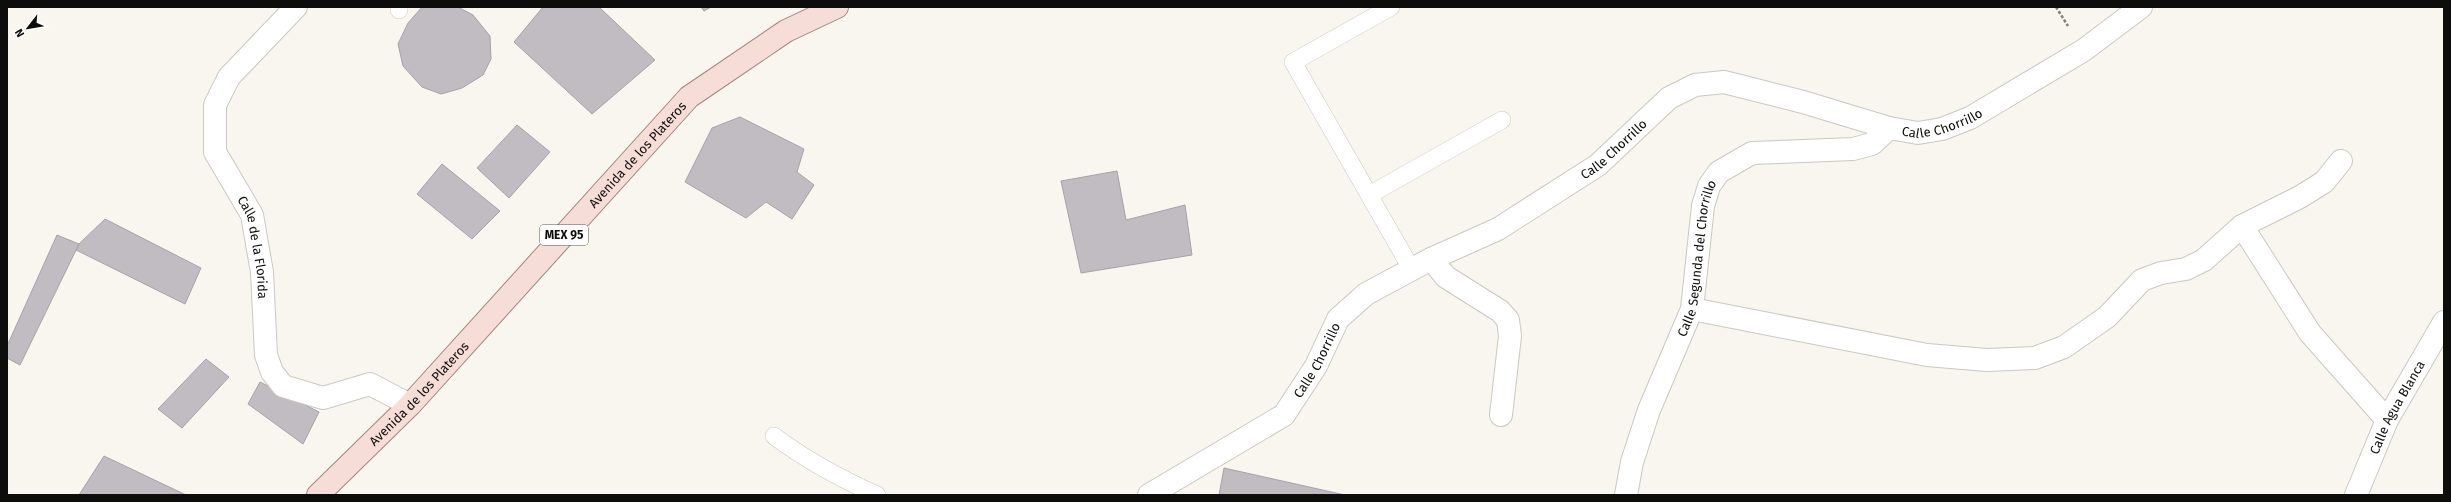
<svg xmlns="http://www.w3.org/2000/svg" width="2451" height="502" font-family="'Fira Sans',sans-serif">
	<rect width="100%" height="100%" fill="#f8f6ef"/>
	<!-- building -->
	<path fill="#c1bcc2" stroke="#a7a2a8" d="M422 7H458L473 15 490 36 491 59 483 75 462 88 441 94 422 87 403 66 398 44 408 23Z
		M543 7H599L655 60 592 114 514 42Z
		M701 7H711L704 11Z
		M740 117 804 149 797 172 814 185 792 219 766 202 746 218 685 182 712 128Z
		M517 125 550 152 509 198 477 168Z
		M442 164 500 211 472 239 417 194Z
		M1117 171 1126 220 1185 205 1192 255 1081 273 1061 181Z
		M105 219 201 268 185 304 76 250 79 244Z
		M57 235 79 244 20 365 7 358V346Z
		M206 359 229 377 182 428 158 409Z
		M260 382 319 412 303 444 248 404Z
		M104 456 186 495H79Z
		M1224 468 1345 495H1219Z"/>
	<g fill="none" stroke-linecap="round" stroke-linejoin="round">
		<defs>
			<path id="service" d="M399 7V10
				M1391 7 1293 62 1412 270
				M1369 195 1502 120
				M774 436C806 460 839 478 877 495"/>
			<g id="minor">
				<path id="s1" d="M296 7 229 77 215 105V152L252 215 262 272 266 355 272 372 283 386 323 398 370 384 410 405"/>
				<path d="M2242 226 2310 333 2387 420"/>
				<path d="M1431 259 1446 277 1500 311 1508 320 1510 336 1501 415"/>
				<path d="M1692 309 1927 355 1987 360 2035 358 2064 347 2107 317 2142 280 2161 273 2186 269 2204 260 2242 226 2300 197 2324 182 2341 161"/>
				<path id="s2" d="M1149 495 1284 415 1316 366 1338 319 1366 294 1431 259 1498 229 1598 165 1669 98 1695 85 1724 82 1803 102 1889 128 1918 133 1942 129 1970 118 2084 50 2141 7"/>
				<path id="s3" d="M1626 495 1632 462 1649 410 1692 309 1703 206 1709 186 1719 172 1752 153 1853 149 1872 144 1889 128"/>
				<path id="s4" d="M2356 495 2387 420 2444 322"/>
			</g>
			<g id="primary">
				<path id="s5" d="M318 495 410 405 689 97 786 31 837 7"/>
			</g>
		</defs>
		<!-- service casing -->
		<use href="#service" stroke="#c9c8c1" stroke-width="18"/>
		<!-- minor casing -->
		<use href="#minor" stroke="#c9c8c1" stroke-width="24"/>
		<!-- primary casing -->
		<use href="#primary" stroke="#a1867f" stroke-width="24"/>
		<!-- path -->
		<path stroke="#807f7b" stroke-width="2.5" stroke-dasharray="3 2" stroke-linecap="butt" d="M2056 7 2068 26"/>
		<!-- service -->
		<use href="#service" stroke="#fff" stroke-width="17"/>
		<!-- minor -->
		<use href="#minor" stroke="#fff" stroke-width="22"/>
		<!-- primary -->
		<use href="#primary" stroke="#f7ddd8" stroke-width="22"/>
	</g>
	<g text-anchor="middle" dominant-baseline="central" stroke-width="4" stroke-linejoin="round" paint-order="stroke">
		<!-- shield labels -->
		<rect fill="#fff" stroke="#565654" stroke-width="1" x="540" y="225" width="48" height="20" rx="3"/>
		<g font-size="12" font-weight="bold" fill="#0d0d0b">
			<text x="564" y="235">MEX 95</text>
		</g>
		<!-- street labels -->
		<g font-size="13" fill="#0d0d0b" stroke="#fff">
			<text stroke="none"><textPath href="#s2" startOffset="953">Calle Chorrillo</textPath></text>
			<text stroke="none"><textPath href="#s2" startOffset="593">Calle Chorrillo</textPath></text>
			<text stroke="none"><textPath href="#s5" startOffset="467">Avenida de los Plateros</textPath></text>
			<text stroke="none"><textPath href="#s1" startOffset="280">Calle de la Florida</textPath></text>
			<text stroke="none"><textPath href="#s3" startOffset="249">Calle Segunda del Chorrillo</textPath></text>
			<text stroke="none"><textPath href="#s2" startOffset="221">Calle Chorrillo</textPath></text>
			<text stroke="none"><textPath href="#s5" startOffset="143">Avenida de los Plateros</textPath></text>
			<text stroke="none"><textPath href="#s4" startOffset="97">Calle Agua Blanca</textPath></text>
		</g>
	</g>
	<!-- border -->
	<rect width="2451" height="502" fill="none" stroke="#0d0d0b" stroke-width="16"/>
	<!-- north arrow -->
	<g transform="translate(28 28) rotate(239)" stroke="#ffffff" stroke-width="3" paint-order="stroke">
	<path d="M0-3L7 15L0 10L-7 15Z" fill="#0d0d0b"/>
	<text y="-6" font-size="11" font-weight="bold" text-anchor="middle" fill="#0d0d0b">N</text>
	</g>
</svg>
